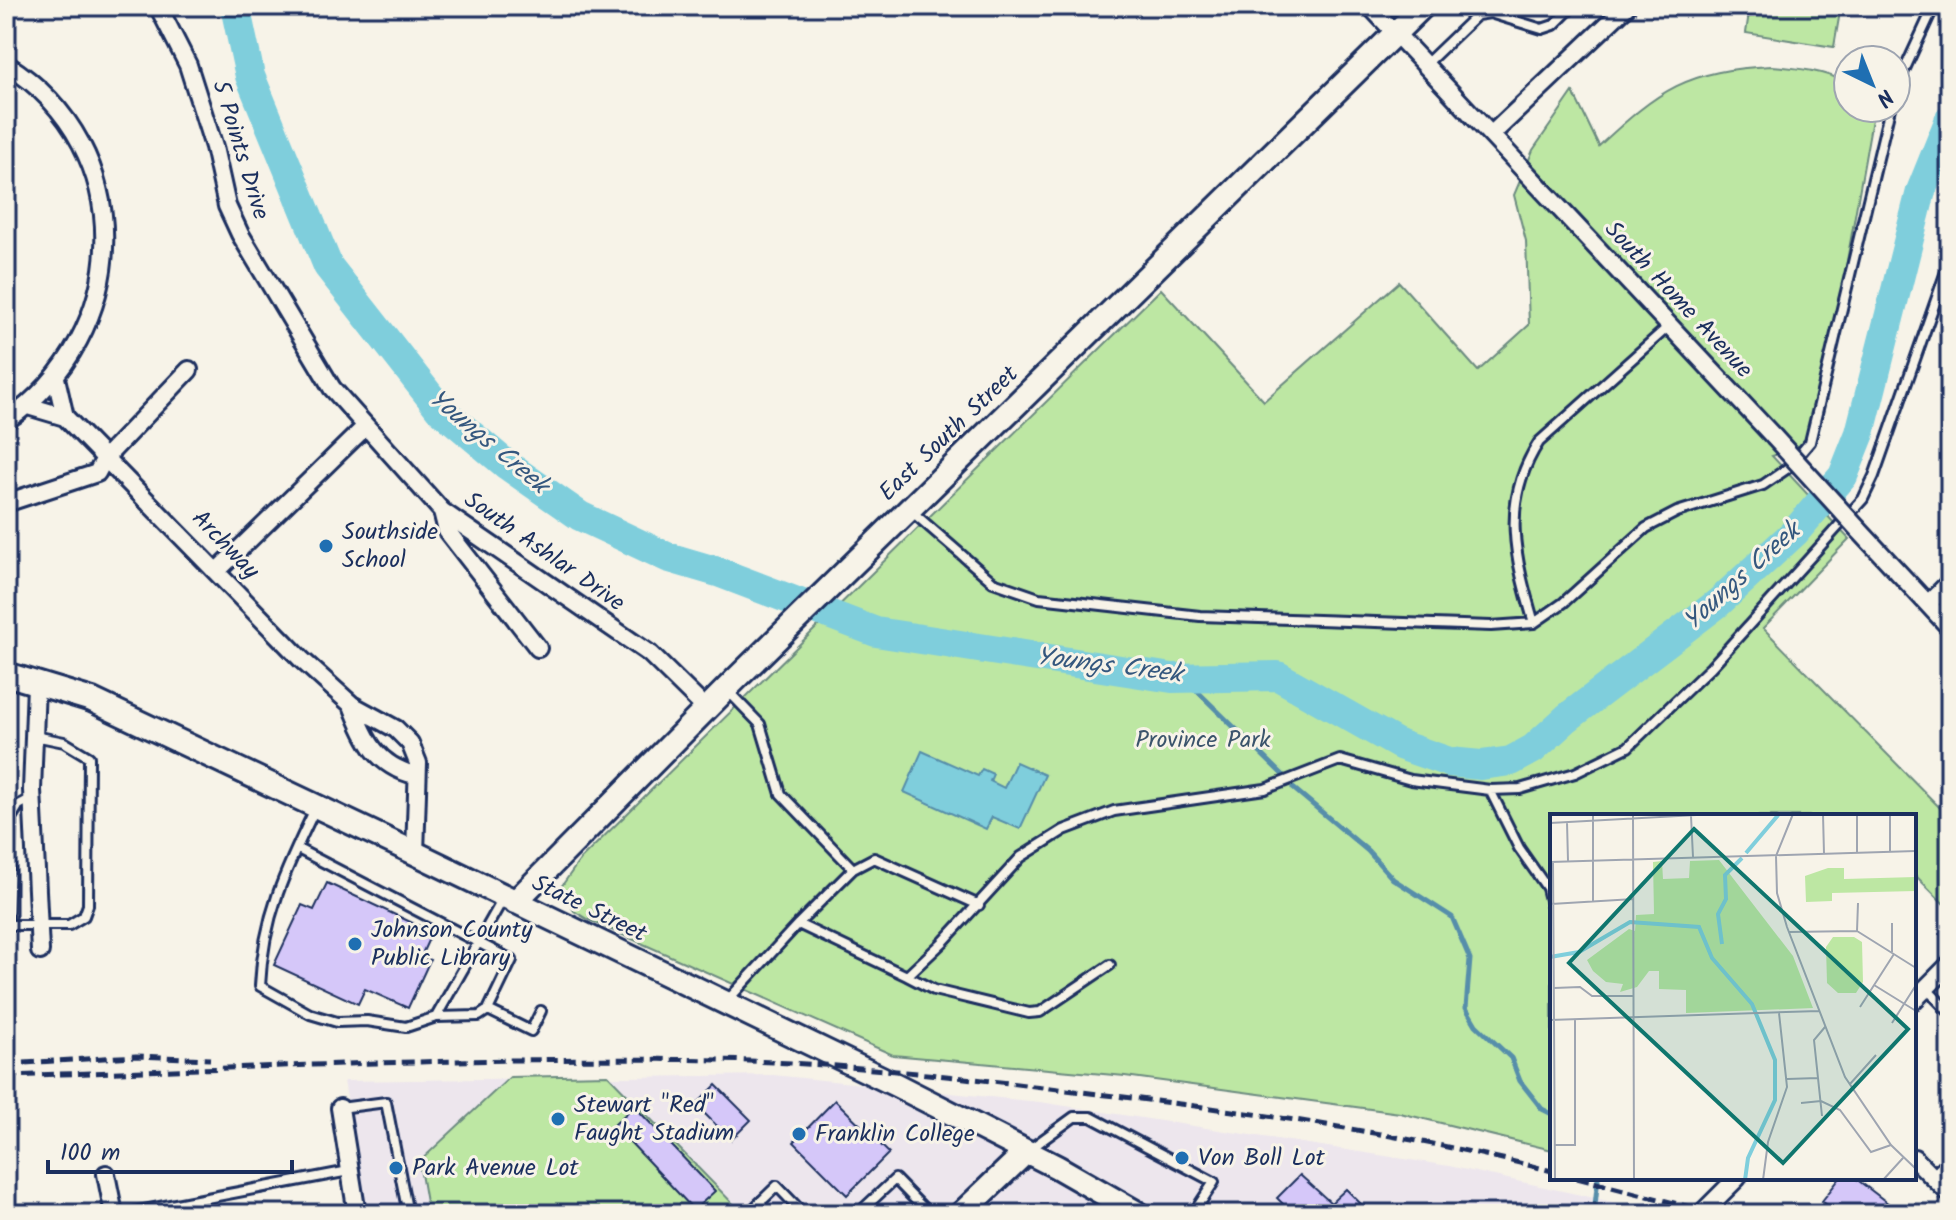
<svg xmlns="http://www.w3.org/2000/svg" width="1956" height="1220" font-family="Kalam,sans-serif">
	<rect width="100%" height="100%" fill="#f7f3e8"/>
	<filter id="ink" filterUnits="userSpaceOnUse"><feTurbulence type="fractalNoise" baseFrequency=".0125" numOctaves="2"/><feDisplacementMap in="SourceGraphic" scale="16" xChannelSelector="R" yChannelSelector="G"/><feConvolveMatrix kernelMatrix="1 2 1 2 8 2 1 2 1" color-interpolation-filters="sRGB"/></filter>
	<g filter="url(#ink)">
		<!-- built -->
		<path fill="#ede6ed" d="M773 1075 1040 1102 1449 1166 1667 1214H367L344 1081Z"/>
		<!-- green -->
		<path fill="#bde7a3" stroke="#6c8b80" stroke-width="2" d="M1750 6H1841L1834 47 1746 33Z
			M1772 66C1798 68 1825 71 1848 83V108H1874L1815 442 1772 456 1849 539 1763 628 1950 818V910L1914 874V816H1552V1150L1400 1113 1125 1076 893 1055 587 919 574 911 561 887 580 860 1161 289 1264 401 1399 282 1478 371 1529 325 1526 241 1514 195 1533 150 1573 92 1599 146C1660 89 1687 70 1772 66Z
			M608 1075 743 1214H428L419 1162 510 1077Z"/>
		<!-- water -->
		<path fill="#7fcedc" stroke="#578eaa" stroke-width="2" d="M922 751 978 776 982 769 993 774 990 781 1004 788 1016 762 1045 775 1020 829 992 817 986 829 904 792Z"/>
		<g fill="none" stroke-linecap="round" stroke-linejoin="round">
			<!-- stream -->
			<path stroke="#578eaa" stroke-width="5" d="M1172 678 1196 690 1283 775
				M1293 788 1368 851 1393 879 1452 917 1470 959 1466 1008 1476 1025 1511 1058 1520 1081 1542 1109 1552 1114
				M1594 1214 1598 1178"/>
			<!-- river -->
			<path stroke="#7fcedc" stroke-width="30" d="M235 6 250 76 328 266 439 408 507 465 580 516 667 557 718 572 876 632 1172 678 1278 676 1400 745 1449 762 1481 765 1511 761 1533 749 1567 718 1718 603 1795 532 1843 476 1860 433 1921 191 1950 119"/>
		</g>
		<!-- building -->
		<path fill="#d5c7f9" stroke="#1b2f5e" stroke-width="2" d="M327 883 432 932 421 956 430 960 408 1008 365 989 358 1004 274 965 302 905 314 910Z
			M716 1085 751 1120 731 1140 696 1105Z
			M835 1100 889 1153 847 1195 794 1142Z
			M634 1106 715 1191 694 1210 614 1125Z
			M1300 1175 1331 1203 1346 1189 1371 1214H1276L1285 1206 1277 1198Z
			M1840 1178H1855L1902 1214H1838L1822 1201Z"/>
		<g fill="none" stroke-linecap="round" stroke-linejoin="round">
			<defs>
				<path id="lane" d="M1425 65 1477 15 1490 13 1542 29 1554 25 1573 6
					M1896 88 1934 6
					M910 510 993 582 1039 598 1200 616 1491 626 1534 623 1563 603 1646 528 1677 512 1763 485 1788 468 1810 442 1890 108
					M1534 623C1515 558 1500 502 1539 442L1669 326
					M728 691 760 724 781 794 853 869
					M1490 790 1519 848 1547 888 1552 908
					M298 849 512 960 488 1010 479 1016 436 1017 406 1027 367 1021 337 1022 310 1014 260 986C263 916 286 869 316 807
					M798 924 853 869 874 858 979 905
					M6 925H69L84 916 88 905 89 757 64 742 35 736
					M8 925 11 818 19 805 32 798
					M907 976 934 990 1029 1013 1040 1012 1110 965
					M1926 988 1950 1013
					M726 1002 798 924 907 976 944 941 1021 857 1064 830 1114 811 1265 789 1340 760 1411 780 1490 790 1520 789 1575 773 1628 747 1711 667 1863 499 1874 476 1950 260
					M488 1010 531 1031 541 1011
					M436 1017 504 897
					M340 1108 386 1102 408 1214
					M1030 1149 1074 1117H1091L1214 1182 1193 1214
					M1932 1176 1950 1158
					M123 1214 349 1171
					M748 1214 777 1186 804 1214
					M872 1214 865 1207 895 1179 929 1214"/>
				<path id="street" d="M158 6 188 65 214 147 227 206 240 234 332 388 442 511 650 654 706 709
					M1370 6 1774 437
					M6 64C141 149 133 334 6 421
					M1493 133 1627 6
					M56 378 65 417 105 458 302 660 352 705 396 729 410 743 418 763 415 853
					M28 406 65 417
					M6 503 97 473 105 458 189 370
					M442 511 447 531 538 648
					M1858 529 1950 628
					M217 571 366 426
					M1928 604 1950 582
					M36 685 32 790 40 951
					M352 705C365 740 377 766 415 775
					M1914 1000 1950 964
					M340 1108 357 1214
					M1914 1158 1950 1194
					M106 1174 114 1214
					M1701 1214 1737 1178"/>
				<path id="secondary" d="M6 674 92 700 415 853 896 1085 1057 1167 1139 1214
					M515 902 734 681 1423 6
					M961 1214 1026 1152"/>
			</defs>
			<!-- lane casing -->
			<use href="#lane" stroke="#1b2f5e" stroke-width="14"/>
			<!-- street casing -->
			<use href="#street" stroke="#1b2f5e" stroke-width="22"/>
			<!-- secondary casing -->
			<use href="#secondary" stroke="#1b2f5e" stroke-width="28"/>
			<!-- lane -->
			<use href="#lane" stroke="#f7f3e8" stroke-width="8"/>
			<!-- street -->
			<use href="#street" stroke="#f7f3e8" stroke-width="16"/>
			<!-- secondary -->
			<use href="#secondary" stroke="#f7f3e8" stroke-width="22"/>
			<!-- rail -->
			<path stroke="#1b2f5e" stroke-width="5" stroke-dasharray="12 6" stroke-linecap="butt" d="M6 1064 136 1056 210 1059
				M6 1076C243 1068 480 1056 717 1060 844 1063 972 1078 1098 1094 1251 1112 1403 1133 1552 1171
				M1577 1178 1717 1214"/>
			<defs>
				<path id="street-bridge" d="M1774 437 1858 529"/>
			</defs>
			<!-- street-bridge casing -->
			<use href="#street-bridge" stroke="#1b2f5e" stroke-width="22" stroke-linecap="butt"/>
			<!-- street-bridge -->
			<use href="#street-bridge" stroke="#f7f3e8" stroke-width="16"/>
		</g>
	</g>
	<!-- markers -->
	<g fill="#1f6fb2" stroke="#f7f3e8" stroke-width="3">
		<circle cx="326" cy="546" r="8"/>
		<circle cx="355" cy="944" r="8"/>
		<circle cx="558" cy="1119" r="8"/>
		<circle cx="799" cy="1134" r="8"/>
		<circle cx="1182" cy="1158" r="8"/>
		<circle cx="396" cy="1168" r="8"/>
	</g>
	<g text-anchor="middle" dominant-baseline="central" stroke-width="6" stroke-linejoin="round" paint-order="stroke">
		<!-- street labels -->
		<g font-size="24" fill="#1b2f5e" stroke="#f7f3e8">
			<text transform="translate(240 150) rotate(73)">5 Points Drive</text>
			<text transform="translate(1678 300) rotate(47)">South Home Avenue</text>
			<text transform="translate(949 434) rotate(-44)">East South Street</text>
			<text transform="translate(225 545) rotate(46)">Archway</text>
			<text transform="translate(544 552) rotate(35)">South Ashlar Drive</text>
			<text transform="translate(589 909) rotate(26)">State Street</text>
		</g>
		<!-- poi labels -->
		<g font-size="24" fill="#1b2f5e" stroke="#f7f3e8" text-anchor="start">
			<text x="342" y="532">Southside<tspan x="342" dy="28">School</tspan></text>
			<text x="371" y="930">Johnson County<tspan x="371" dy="28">Public Library</tspan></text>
			<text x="574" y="1105">Stewart "Red"<tspan x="574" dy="28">Faught Stadium</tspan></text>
			<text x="815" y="1134">Franklin College</text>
			<text x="1198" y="1158">Von Boll Lot</text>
			<text x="412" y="1168">Park Avenue Lot</text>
		</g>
		<!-- park labels -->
		<g font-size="24" fill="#3b546c" stroke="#f7f3e8">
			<text x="1203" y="740">Province Park</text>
		</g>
		<!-- water labels -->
		<g font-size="26" font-style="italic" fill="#34577e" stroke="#f7f3e8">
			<text transform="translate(488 442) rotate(40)">Youngs Creek</text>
			<text transform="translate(1742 577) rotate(-42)">Youngs Creek</text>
			<text transform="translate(1109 666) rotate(7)">Youngs Creek</text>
		</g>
	</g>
	<!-- overview -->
	<g transform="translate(1550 814)">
		<rect width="366" height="366" fill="#f7f3e8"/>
		<path d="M169 46 243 142 263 194 136 199V176L109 175V157H99L87 173 70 178 73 170 56 168 43 157 37 146 79 115 85 117 86 101 104 100 103 48 112 47 113 65 139 64 140 47ZM278 54H294V65L366 63V77L282 79V87L256 88 255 62ZM283 123H304L312 128 313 168 306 179H288L277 169 276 133Z" fill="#bde7a3"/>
		<path fill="none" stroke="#7fcedc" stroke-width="4" d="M196 39 229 0M172 130 168 100 176 85 175 61 192 44M0 143 29 138 80 108 149 113 162 144 202 190 225 246V286L198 344 195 366"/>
		<path fill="none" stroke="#9fa5b1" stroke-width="2" d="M43 0V87M83 0 84 366M243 0 226 42 227 79 237 113 295 263 341 331 366 355M273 0 274 40M307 0V39M340 0V38M141 2 143 43M17 8 18 47M0 9 165 0M0 48 366 37M3 48 5 366M1 90 84 85M342 109V138M307 117 366 154M307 117 308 89M239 118 307 117M324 171 366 197M4 174 30 173 42 182H83M310 193 344 140M0 206 269 197M342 209 366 171M237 265 268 264M300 270 326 241M251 289 271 287 290 296 321 338 341 331M272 302 264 226 275 213M5 331H25V205M213 366 218 328 237 273 229 199M333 366 353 344"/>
		<path fill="#0f766e" fill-opacity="0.15" stroke="#0f766e" stroke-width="4" d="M144 15 358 215 233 349 19 149Z"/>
		<rect width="366" height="366" fill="none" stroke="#1b2f5e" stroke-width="4"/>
	</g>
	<!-- margin -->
	<rect width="1956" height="1220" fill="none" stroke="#f7f3e8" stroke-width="32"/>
	<rect x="16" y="16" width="1924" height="1188" fill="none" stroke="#1b2f5e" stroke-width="3" filter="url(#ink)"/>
	<!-- north arrow -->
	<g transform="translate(1872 84) rotate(137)"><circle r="38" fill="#f7f3e8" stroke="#9fa5b1" stroke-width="2"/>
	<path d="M0-6L14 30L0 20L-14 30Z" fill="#1f6fb2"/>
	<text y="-12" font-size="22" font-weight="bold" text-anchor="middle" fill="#1b2f5e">N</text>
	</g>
	<!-- scale -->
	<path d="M48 1160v12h244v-12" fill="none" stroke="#1b2f5e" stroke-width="4"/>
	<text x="60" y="1160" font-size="24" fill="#1b2f5e" stroke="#f7f3e8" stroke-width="6" paint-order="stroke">100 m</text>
</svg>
